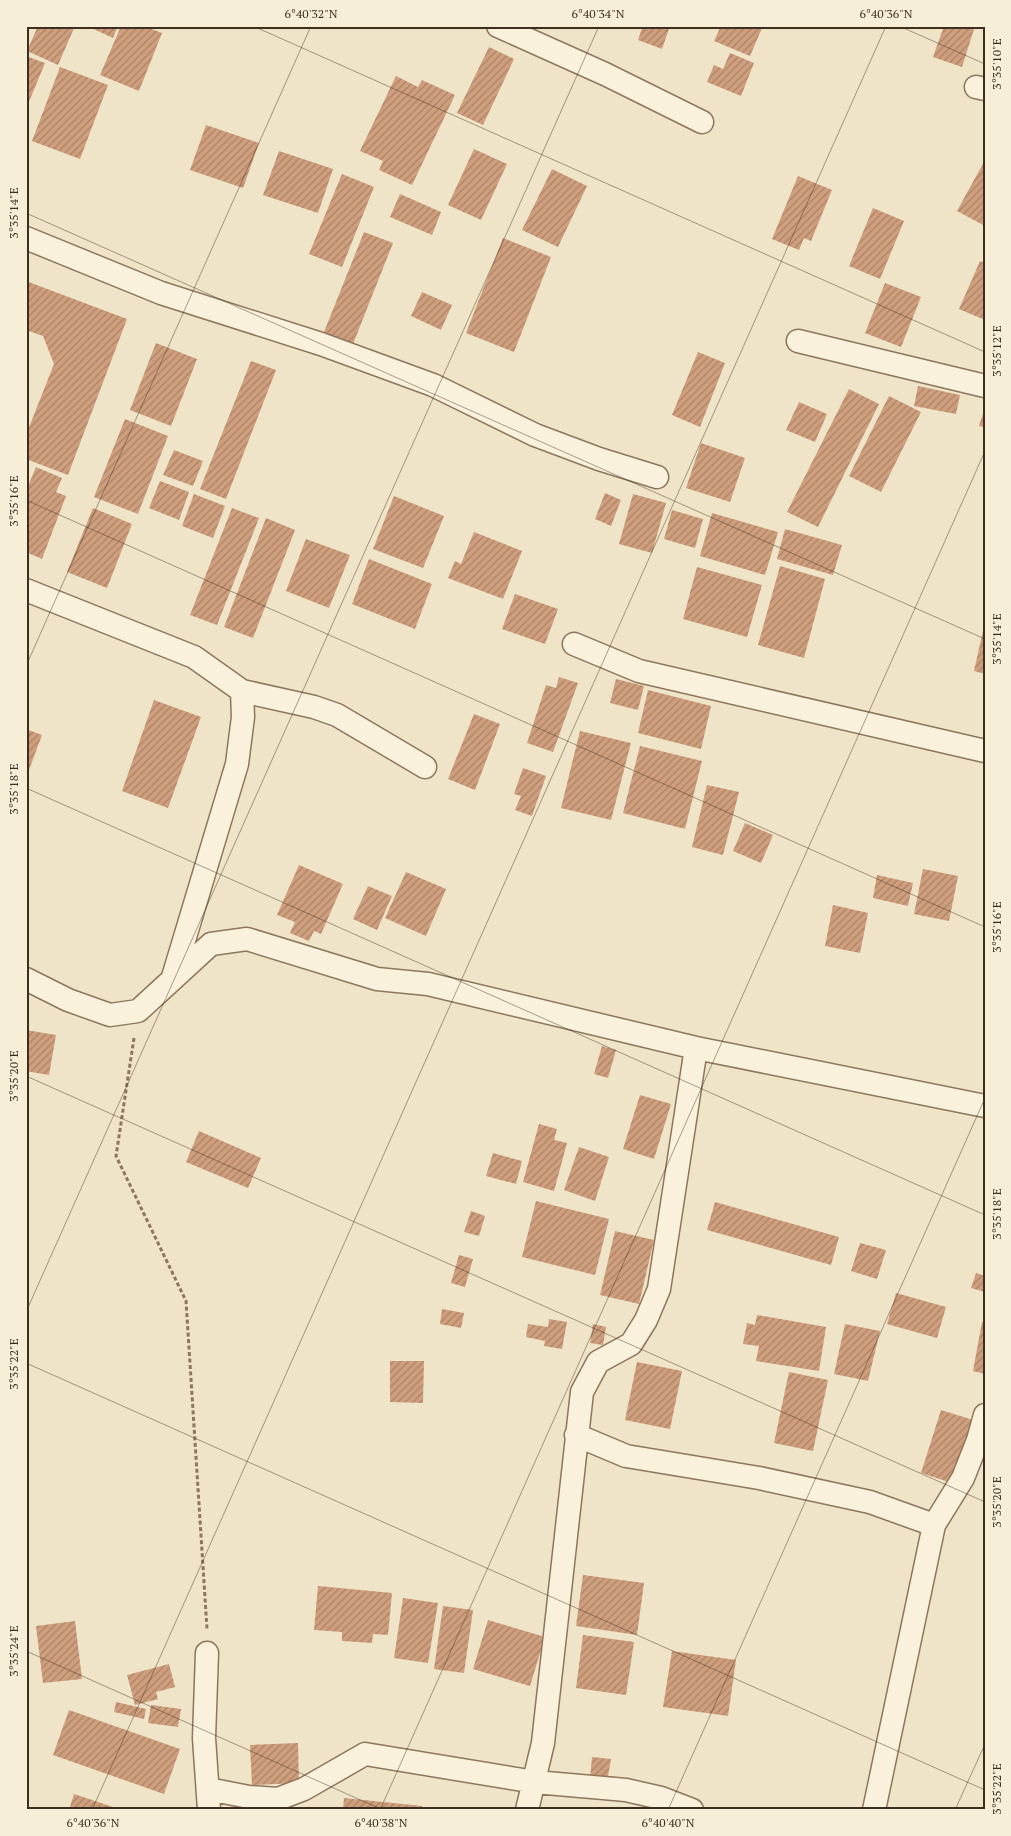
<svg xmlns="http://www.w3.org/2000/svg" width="1011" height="1836" font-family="'PT Serif',serif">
	<defs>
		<pattern id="building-hatch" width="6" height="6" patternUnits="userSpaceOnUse" patternTransform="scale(1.25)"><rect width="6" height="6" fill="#cf9f7d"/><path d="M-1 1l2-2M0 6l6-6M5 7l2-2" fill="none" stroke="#a98266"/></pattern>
	</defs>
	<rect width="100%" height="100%" fill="#f0e4c8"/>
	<!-- building -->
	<path fill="url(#building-hatch)" d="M38 26H75L58 65 27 51Z
		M87 26H118L113 38Z
		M121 26H144L162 33 139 91 100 75Z
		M638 26H670L662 49 638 40 642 28Z
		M721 26H763L750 56 714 41Z
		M944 26H975L962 67 933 57Z
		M489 47 514 59 483 125 457 113Z
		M730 53 754 63 741 96 707 82 714 65 723 69Z
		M26 56 45 63 26 109Z
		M60 67 108 85 80 159 32 141Z
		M396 76 418 87 422 80 455 95 412 185 379 170 383 161 360 151Z
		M206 125 259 143 243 188 190 170Z
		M474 149 507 164 481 220 448 205Z
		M279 151 333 169 318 213 263 195Z
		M985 160V226L957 211Z
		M552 169 587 186 558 247 522 230Z
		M342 174 374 187 342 267 309 254Z
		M798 176 832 190 811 241 804 238 799 250 772 239Z
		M400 194 441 212 432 235 390 217Z
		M873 208 904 221 880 279 849 266Z
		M364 232 393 243 353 344 324 332Z
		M503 238 551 257 514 352 466 333Z
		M980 261 985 263V320L959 309Z
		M26 281 127 319 68 475 26 459V435L54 364 43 336 26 330Z
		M885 283 921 297 901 347 865 333Z
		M422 292 452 305 441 330 411 316Z
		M156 343 197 359 171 426 130 410Z
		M698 352 725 363 700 427 672 415Z
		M251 361 276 370 226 499 200 489Z
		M918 386 960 395 956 414 914 406Z
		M849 389 879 404 818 527 787 512Z
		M889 396 921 412 881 492 849 476Z
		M799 402 827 414 815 442 786 430Z
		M985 407V427L979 426Z
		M125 419 168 436 138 514 94 497Z
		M701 443 745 458 730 502 686 488Z
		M174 450 203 461 193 486 163 475Z
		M36 467 62 478 56 492 66 496 42 559 26 552V491Z
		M160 481 189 492 179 520 149 508Z
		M605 493 621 500 611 526 595 519Z
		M194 494 225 506 213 538 182 526Z
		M633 494 666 503 652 553 619 544Z
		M394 496 444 516 423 568 373 549Z
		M93 508 132 524 107 588 67 572Z
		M232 508 259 518 217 625 190 615Z
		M672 510 703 519 695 548 664 539Z
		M712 513 778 532 765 575 700 556Z
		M266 518 295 530 253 638 224 627Z
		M785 529 842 545 833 575 777 559Z
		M474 532 522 551 503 599 448 578 455 561 461 564Z
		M306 539 350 555 329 608 286 591Z
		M369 559 432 584 415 629 352 604Z
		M780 566 825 579 804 658 758 645Z
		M697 567 762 585 747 637 683 619Z
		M515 594 558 609 545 644 502 629Z
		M984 626H985V674L974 671Z
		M559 677 578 683 553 752 527 743 546 685 556 688Z
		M616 679 644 686 638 710 610 703Z
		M648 690 711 706 701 749 638 733Z
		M154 700 201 717 168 808 122 791Z
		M474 714 500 724 475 790 448 779Z
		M26 729 42 735 26 778Z
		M580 731 631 743 611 820 561 808Z
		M640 746 702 761 685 829 623 813Z
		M523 768 546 776 532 816 515 810 521 796 514 794Z
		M707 785 739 792 723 855 692 847Z
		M745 823 773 835 761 863 733 851Z
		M299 865 343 884 321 934 314 931 309 941 290 933 295 922 277 915Z
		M923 869 958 876 949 921 914 914Z
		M406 872 446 889 426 936 385 918Z
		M877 875 913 883 908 906 873 898Z
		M368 886 392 896 377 930 353 919Z
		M833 905 868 913 860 953 825 946Z
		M26 1030 56 1035 49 1075 26 1071Z
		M602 1046 616 1050 608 1078 594 1074Z
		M640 1095 671 1104 654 1159 623 1149Z
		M539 1124 557 1129 554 1140 567 1143 554 1191 523 1182Z
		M199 1131 261 1158 248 1188 186 1162Z
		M579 1147 609 1157 595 1201 564 1190Z
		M493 1153 522 1161 516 1184 486 1176Z
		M536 1201 609 1219 595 1275 522 1257Z
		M715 1202 839 1237 831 1265 707 1230Z
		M471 1211 485 1216 479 1236 464 1232Z
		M615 1231 654 1240 639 1304 600 1295Z
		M860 1243 886 1250 877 1279 851 1271Z
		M459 1255 473 1259 465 1287 451 1283Z
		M976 1273 985 1276V1292L971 1288Z
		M896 1293 946 1307 937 1338 887 1324Z
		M442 1309 464 1313 461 1328 440 1324Z
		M757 1315 826 1327 819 1371 756 1361 759 1346 743 1344 747 1323 755 1325Z
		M549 1319 567 1322 562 1349 544 1346 545 1341 526 1337 528 1324 548 1327Z
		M982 1322H985V1374L973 1371Z
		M593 1324 606 1327 603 1345 590 1343Z
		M845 1324 880 1331 868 1381 834 1374Z
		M390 1361H424L423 1403 390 1402Z
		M637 1362 682 1371 670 1429 625 1420Z
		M789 1372 828 1380 813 1451 774 1443Z
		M941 1410 973 1420 952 1483 921 1473Z
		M583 1575 644 1583 637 1635 576 1626Z
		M318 1586 392 1593 388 1635 373 1634 372 1643 342 1641V1632L314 1630Z
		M403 1598 438 1603 428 1663 394 1658Z
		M443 1606 473 1610 464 1673 434 1669Z
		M488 1620 545 1637 530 1686 473 1669Z
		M75 1621 82 1679 43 1683 36 1626Z
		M583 1635 634 1642 626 1695 576 1688Z
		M672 1651 736 1660 728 1716 663 1707Z
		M169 1664 175 1687 156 1692 158 1699 135 1705 127 1675Z
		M116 1702 146 1709 144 1719 114 1712Z
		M151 1705 181 1709 178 1727 148 1723Z
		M69 1710 180 1749 164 1794 53 1755Z
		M298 1743 299 1783 252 1785 250 1745Z
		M592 1757 611 1759 607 1782 590 1779Z
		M74 1794 119 1809V1810H69Z
		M344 1798 422 1806 421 1810H343Z"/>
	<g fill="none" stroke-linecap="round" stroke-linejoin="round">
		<defs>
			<path id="street" d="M498 26 605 74 702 122
				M976 87 985 89
				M26 238 161 293 321 344 433 385 535 435 599 459 657 477
				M798 341 985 386
				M26 590 194 657 242 691 314 707 337 715 425 767
				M574 644 639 671 985 751
				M173 977 237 764 243 717 242 691
				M26 979 68 1000 110 1015 138 1011 211 944 247 939 377 979 428 984 696 1048 985 1106
				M576 1435 626 1456 759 1478 870 1502 934 1525
				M207 1653 204 1738 209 1810
				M208 1789 249 1797 278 1799 304 1789 365 1754 535 1782 626 1790 661 1798 692 1810
				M527 1810 543 1743 582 1392 598 1362 631 1344 646 1320 659 1289 696 1048
				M874 1810 934 1525 963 1478 978 1440 985 1415"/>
		</defs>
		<!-- street casing -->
		<use href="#street" stroke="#8d765c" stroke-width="25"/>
		<!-- path -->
		<path stroke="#8d765c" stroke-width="3" stroke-dasharray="4 2.5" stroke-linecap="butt" d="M134 1038 116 1156 186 1301 207 1629"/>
		<!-- street -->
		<use href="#street" stroke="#faf1dc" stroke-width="22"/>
	</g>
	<!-- ticks -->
	<path fill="none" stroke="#3d2e20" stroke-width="1" stroke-opacity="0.45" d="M253 26 985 352M899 26 985 64M26 213 985 639M26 500 985 927M26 666 311 26M26 788 985 1215M26 1076 985 1502M26 1312 599 26M26 1363 985 1790M26 1651 383 1810M92 1810 886 26M380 1810 985 451M668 1810 985 1098M955 1810 985 1744"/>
	<!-- border -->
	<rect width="1011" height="1836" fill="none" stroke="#f7eed8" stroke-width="55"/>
	<rect x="28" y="28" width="956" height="1780" fill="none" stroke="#3d2e20" stroke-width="2"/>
	<g font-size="12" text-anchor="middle" fill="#3d2e20">
		<text x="311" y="18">6°40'32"N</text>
		<text x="598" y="18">6°40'34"N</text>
		<text x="886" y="18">6°40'36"N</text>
		<text transform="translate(997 64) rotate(-90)" y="4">3°35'10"E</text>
		<text transform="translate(14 213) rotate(-90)" y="4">3°35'14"E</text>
		<text transform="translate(997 351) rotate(-90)" y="4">3°35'12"E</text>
		<text transform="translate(14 501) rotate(-90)" y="4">3°35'16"E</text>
		<text transform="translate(997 639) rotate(-90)" y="4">3°35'14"E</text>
		<text transform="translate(14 789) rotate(-90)" y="4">3°35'18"E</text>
		<text transform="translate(997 927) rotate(-90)" y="4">3°35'16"E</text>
		<text transform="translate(14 1076) rotate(-90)" y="4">3°35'20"E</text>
		<text transform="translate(997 1214) rotate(-90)" y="4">3°35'18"E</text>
		<text transform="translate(14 1364) rotate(-90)" y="4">3°35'22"E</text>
		<text transform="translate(997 1502) rotate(-90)" y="4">3°35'20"E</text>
		<text transform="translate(14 1651) rotate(-90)" y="4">3°35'24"E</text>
		<text transform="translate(997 1789) rotate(-90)" y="4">3°35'22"E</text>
		<text x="93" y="1827">6°40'36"N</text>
		<text x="381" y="1827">6°40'38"N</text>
		<text x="668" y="1827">6°40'40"N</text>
	</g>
</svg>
